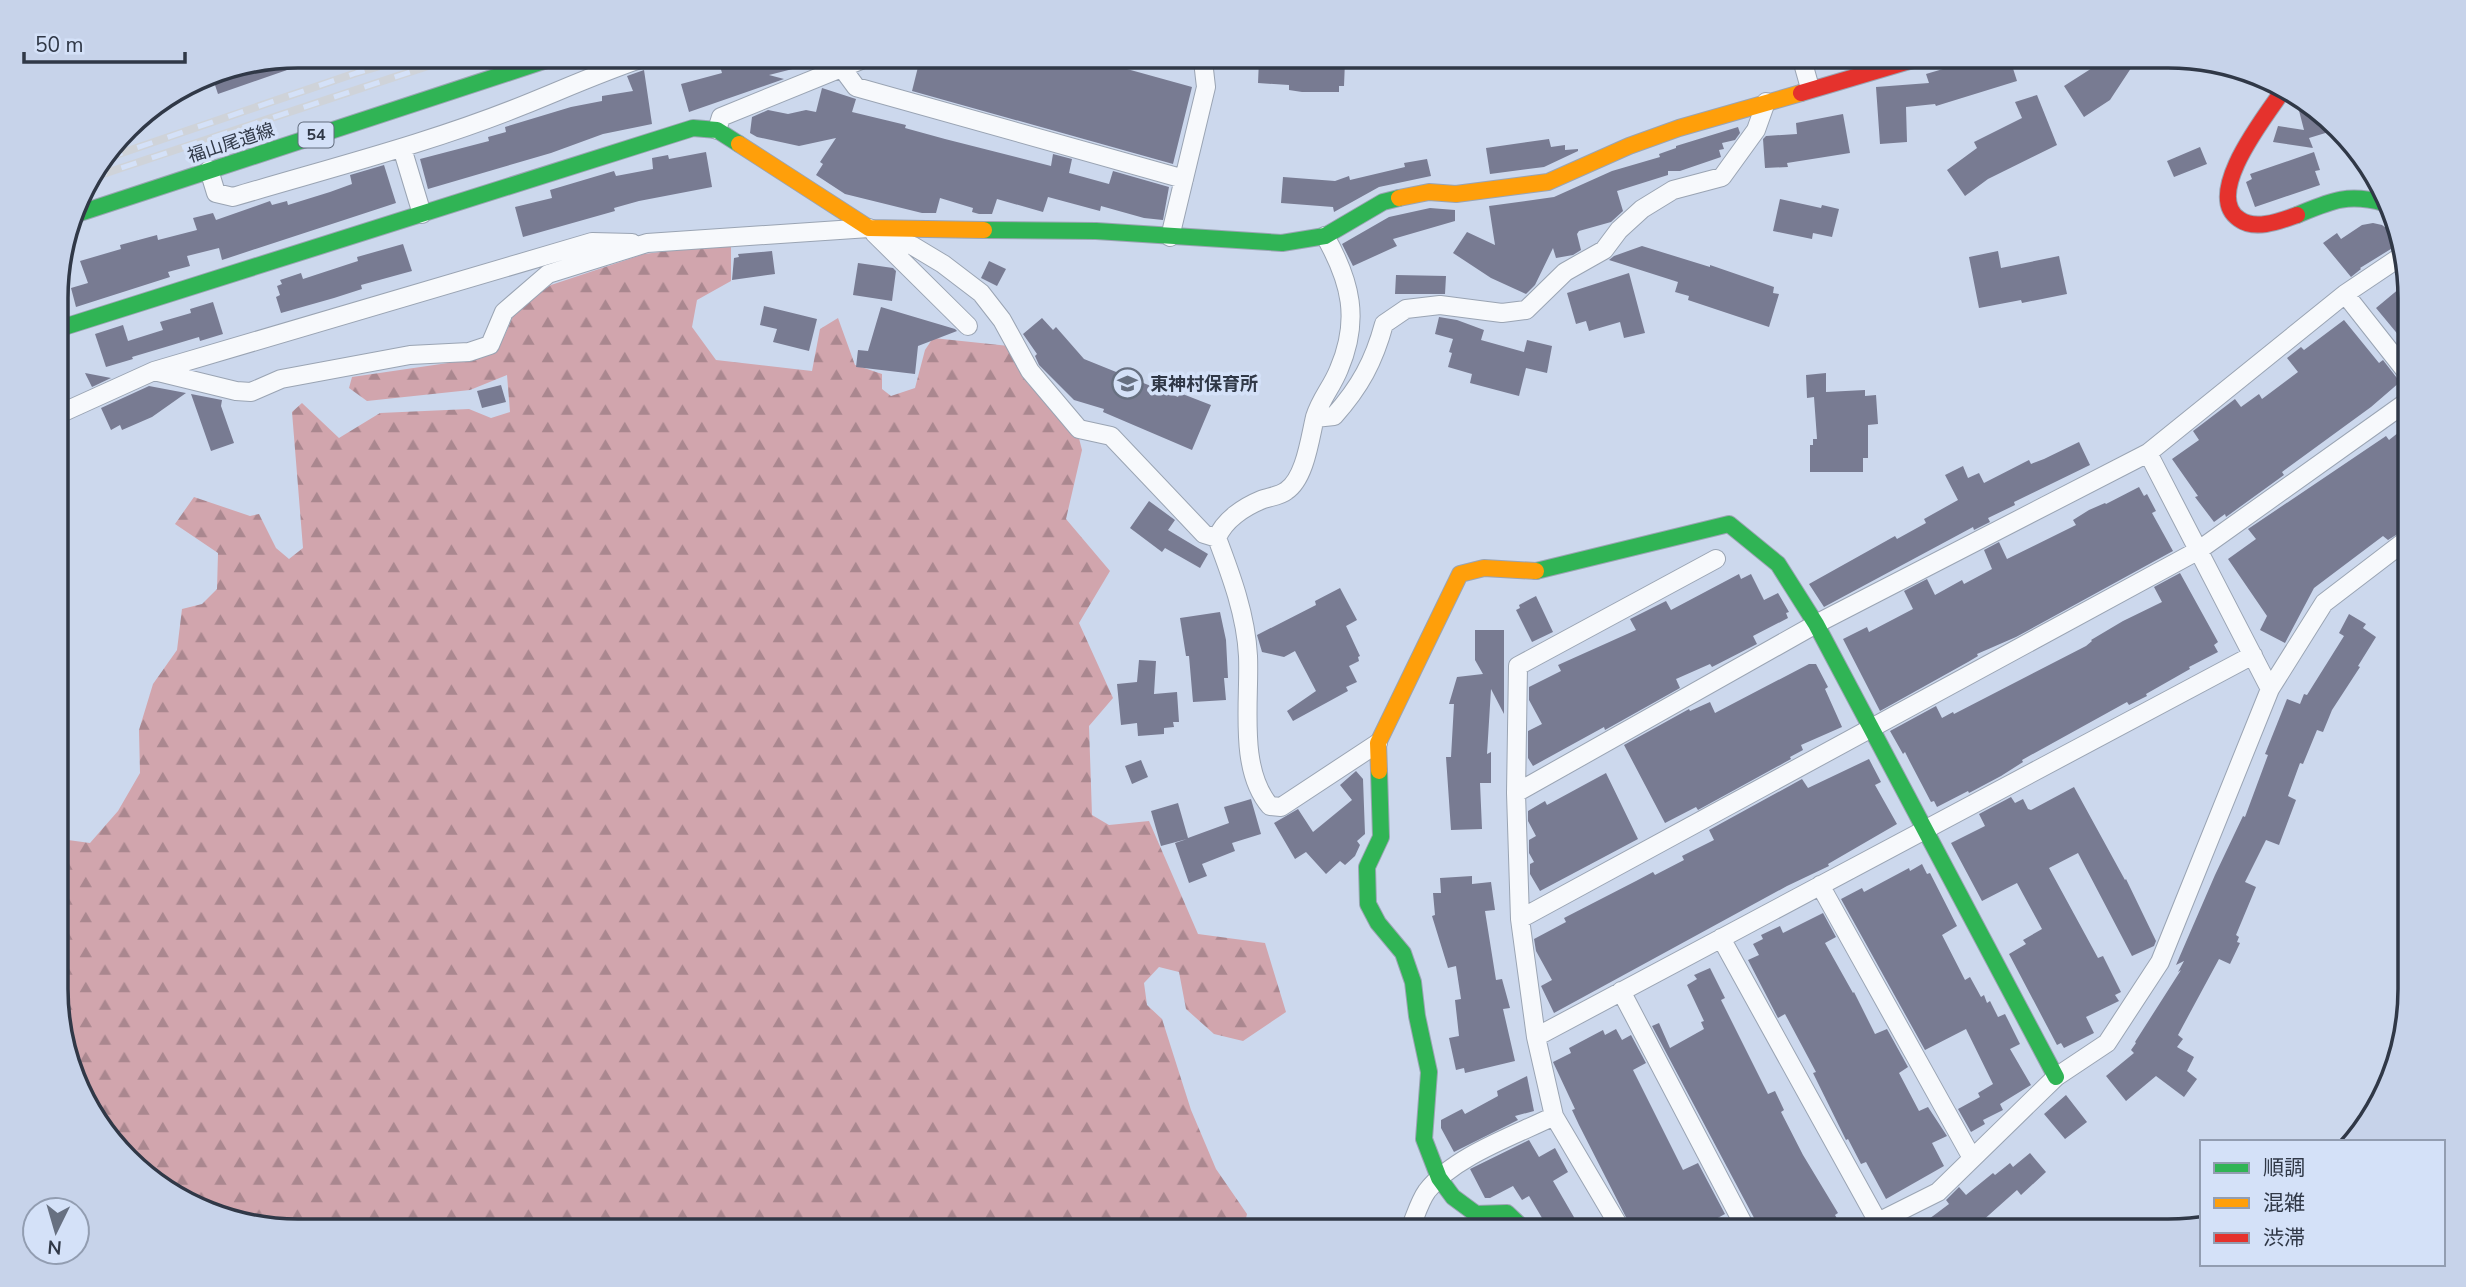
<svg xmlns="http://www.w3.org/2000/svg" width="2466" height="1287" font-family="'Nunito Sans','Noto Sans JP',sans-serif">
	<defs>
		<pattern id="forest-firs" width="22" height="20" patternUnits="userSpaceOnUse" patternTransform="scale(1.75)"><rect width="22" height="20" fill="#d1a5ad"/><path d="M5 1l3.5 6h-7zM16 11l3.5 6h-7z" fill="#aa878f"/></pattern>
	</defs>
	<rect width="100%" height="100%" fill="#ccd8ed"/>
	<!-- forest -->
	<path fill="url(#forest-firs)" d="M731 243V281L697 300 692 327 716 360 812 371 820 329 838 318 855 365 882 374V389L891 396 915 388 925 350 933 338 1009 346 1028 384 1073 415 1082 450 1066 519 1110 571 1079 623 1113 698 1089 726 1092 815 1109 825 1149 821 1198 934 1265 943 1286 1012 1243 1041 1214 1034 1186 1009 1179 972 1159 967 1144 983 1147 1005 1162 1019 1191 1110 1216 1169 1247 1214 1243 1231H298L191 1206 106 1136 58 1021V835L68 840 90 843 118 811 140 773 139 730 153 684 177 650 182 609 202 604 217 589 218 553 175 524 194 497 250 516 259 514 276 548 289 559 303 548 292 412 302 403 339 438 380 413 469 409 491 418 510 412 507 375 470 390 367 401 349 388 352 377 482 358 504 337 517 307 551 285 644 254Z"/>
	<!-- building -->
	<path fill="#787b92" d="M717 56H820V62L769 75 784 79 689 112 681 84 722 73Z
		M928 56H1080L1192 87 1173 164 912 91 918 67 926 69Z
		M1270 56 1312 57V59L1345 61 1344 86H1339V92H1302L1289 90V85L1258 83 1259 60 1270 61Z
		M1987 56H2009L2017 81 1936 106 1935 104 1906 107 1907 142 1880 144 1876 87 1929 83 1926 74Z
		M2096 56H2139L2110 100 2084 117 2064 86 2100 63Z
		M287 58 290 69 218 94 211 73Z
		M644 70 652 124 603 134 551 153 428 189 420 159 489 141 488 137 506 132 505 127 571 107 602 101V96L633 91 627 76Z
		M822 88 856 99 852 112 906 125 905 128 945 139 1051 166 1053 154 1072 159 1069 173 1109 184 1113 171 1169 187 1163 220 1144 218 1101 206 1100 211 1048 197 1043 212 997 199 992 214H979L972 212 973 208 940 198 936 213H922L845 194 816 175 823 164 820 162 836 138 799 146 757 137 750 133 752 117 768 110 788 114 806 110 816 112Z
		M2037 95 2057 145 1988 179 1965 196 1947 170 1977 148 1974 142 2022 118 2015 102Z
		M2296 99 2332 131 2309 138 2313 148 2273 142 2278 126 2304 130Z
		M1843 114 1850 153 1787 163 1788 167 1765 168 1763 139 1766 136 1797 134 1796 123Z
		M1738 127 1740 133 1735 140 1722 143 1724 149 1719 150 1721 157 1680 171H1668V175L1617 191 1623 211 1611 222 1579 231 1577 234 1581 250 1573 255 1556 258 1553 248 1535 285 1526 294 1491 278 1453 253 1467 232 1495 245 1489 206 1554 197 1612 171 1660 157 1659 154 1676 148V146Z
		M1549 139 1551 147 1565 145V150L1578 149V151L1544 167 1490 174 1486 148Z
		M2200 147 2207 164 2174 177 2167 161Z
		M706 152 712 187 639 201 614 208 615 211 523 237 515 207 552 198 550 190 614 171 616 176 653 169 652 158 668 155 669 159Z
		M2314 152 2320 170 2315 171 2320 185 2255 207 2246 182 2252 179 2250 174Z
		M1427 159 1431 176 1379 187 1334 212 1333 207 1281 203 1283 177 1335 181 1349 176 1350 180 1405 167 1404 163Z
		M384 165 396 203 222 260 219 248 187 256 190 266 168 272 170 277 76 307 71 288 88 283 80 261 121 249 120 245 157 235 158 240 197 230 193 218 213 213 216 220 270 201 272 205 287 201 288 205 330 192 352 184 350 175Z
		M1780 199 1821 208 1822 205 1839 209 1832 237 1813 233 1812 239 1773 231Z
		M1430 208 1455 210V221L1393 239 1397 246 1353 266 1342 244 1389 217Z
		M2373 223 2382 225 2390 231 2399 244 2360 268 2361 269 2351 277 2323 243 2337 233 2341 239 2362 225Z
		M403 244 412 271 361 285 362 289 334 298 281 313 276 297 280 295 277 286 282 284 280 280 301 273 303 279 358 261 357 257Z
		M1642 246 1710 267V265L1774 287 1773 293 1779 294 1769 327 1688 300 1689 296 1675 292 1678 282 1609 260 1614 256Z
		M772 251 775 274 732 280 734 258 739 257 738 254Z
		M1998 251 2001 268 2059 256 2067 294 2022 303 2021 300 1979 308 1969 257Z
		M989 261 1006 269 997 286 981 278Z
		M858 263 893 268 896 271 892 301 853 295Z
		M1629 273 1645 333 1624 338 1620 322 1589 331 1586 321 1576 324 1567 293Z
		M1396 275 1446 276 1445 294H1395Z
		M2400 288 2408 298V356L2400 346 2405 343 2376 308Z
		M213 302 223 334 200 341 199 337 132 357 133 359 106 367 95 334 123 325 128 341 163 330 160 322 191 313 190 309Z
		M764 306 817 319 809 351 773 342 777 329 760 325Z
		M881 307 955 329 957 331 918 346 915 374 856 367 858 350 868 351Z
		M1439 317 1457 320 1484 330 1481 340 1524 352 1527 340 1552 346 1547 373 1526 368 1519 396 1470 383 1472 374 1448 367 1452 353 1449 352 1453 339 1435 334Z
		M1042 318 1053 330 1056 327 1084 359 1178 397 1180 393 1211 405 1192 450 1103 412 1104 409 1074 400 1039 365 1035 356 1037 354 1023 334Z
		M2344 320 2379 363 2383 360 2400 382 2371 407 2282 472 2284 475 2226 517 2225 514 2214 522 2195 497 2198 496 2172 459 2199 440 2193 431 2235 399 2241 407 2259 394 2262 399 2298 372 2287 358 2301 347 2304 350Z
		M85 373 111 378 92 387Z
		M1826 373V392L1865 390V396L1876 395 1878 424 1868 425V458H1863V472H1810V445H1813V439H1817L1814 397 1807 398 1806 375Z
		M501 385 506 402 482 408 477 391Z
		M149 386 186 393 152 417 122 430 120 425 111 430 101 408Z
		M191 394 222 400 221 406 234 443 211 451Z
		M2408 425 2409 527 2388 540 2383 536 2314 588 2285 643 2260 630 2267 616 2228 559 2256 539 2248 529 2386 436 2389 440Z
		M2079 442 2090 465 2014 502 2015 505 1988 518 1990 522 1974 530 1973 527 1824 607 1809 584 1895 536 1897 539 1926 523 1924 519 1958 500 1945 475 1963 466 1968 478 1979 473 1984 483 2029 460 2031 464 2044 459Z
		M2139 487 2144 496 2147 494 2156 511 2152 513 2173 551 2016 637 1977 654 1978 656 1968 662 1880 711 1843 639 1867 627 1869 632 1913 609 1904 591 1927 579 1935 595 1962 580 1964 584 1992 569 1984 550 1999 542 2007 559 2076 525 2073 520 2089 510 2105 503 2106 504Z
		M1149 501 1175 520 1168 530 1208 554 1200 568 1165 548 1162 552 1130 528Z
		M2180 573 2218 642 2214 645 2218 652 2189 667 2190 669 2146 694 2147 696 2129 705 2127 702 2022 760 2023 762 2001 776 1969 793 1968 791 1937 807 1934 801 1931 802 1910 762 1905 752 1903 754 1890 731 1936 706 1942 718 1953 712 1954 714 2086 646 2092 641 2091 640 2123 621 2162 602 2154 587Z
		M1739 574 1741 579 1751 574 1764 600 1778 593 1789 612 1786 613 1788 618 1753 636 1757 644 1712 667 1710 664 1676 679 1680 688 1605 730 1604 727 1533 766 1528 758V731L1542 724 1529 700V687L1561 671 1558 665 1636 630 1630 619 1666 601 1671 610Z
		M1340 588 1357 620 1346 626 1360 656 1358 657 1359 661 1349 666 1357 682 1346 687 1348 691 1293 721 1287 711 1316 691 1295 651 1284 657 1262 652 1257 635 1316 605 1315 601Z
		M1536 596 1553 632 1532 642 1516 610 1520 608 1519 605Z
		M1220 612 1226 640 1228 678H1224L1226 700 1193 702 1189 656H1186L1180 618Z
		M2349 614 2366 624 2363 628 2376 637 2358 666 2360 667 2332 710 2323 732 2317 730 2303 764 2300 763 2288 796 2296 800 2279 845 2266 840 2245 882 2256 887 2236 935 2239 937 2237 942 2240 943 2230 964 2219 959 2178 1035 2183 1039 2177 1047 2194 1057 2187 1071 2197 1079 2184 1097 2156 1076 2126 1101 2106 1076 2134 1053 2131 1050 2136 1043 2135 1042 2181 970 2178 972 2184 961 2176 965 2215 875 2243 816 2245 817 2268 755 2265 754 2287 699 2300 704 2304 694 2307 695 2344 636 2339 633Z
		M1475 630H1504V714L1491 689 1487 754 1491 752V783H1480L1482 829 1451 830 1446 757H1451L1454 704H1449L1457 677 1483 674 1475 660Z
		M1139 660 1156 661 1154 694 1177 692 1179 722H1173L1174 727 1164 728V734L1138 736 1137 723 1121 725 1117 684 1137 682Z
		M1809 664H1816L1828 687 1825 689 1842 727 1801 745 1803 750 1790 757 1791 759 1698 810 1696 807 1665 823 1624 745 1689 709 1690 711 1710 702 1715 713Z
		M1869 759 1881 782 1875 785 1897 824 1828 864 1829 866 1787 886 1554 1013 1541 986 1552 980 1536 951 1534 939 1566 922 1564 918 1636 881 1653 872 1655 875 1684 860 1682 856 1714 840 1709 830 1802 779 1808 788Z
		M1141 760 1148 777 1132 784 1125 766Z
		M1356 771 1363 779 1365 834 1357 841 1360 845 1355 856 1345 865 1340 861 1326 874 1306 852 1295 859 1274 823 1298 809 1313 832 1352 800 1340 785Z
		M1606 773 1638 839 1540 891 1530 874V864L1534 862 1529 853V840L1536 836 1528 821V811L1545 801 1547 805Z
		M2074 787 2125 880 2126 879 2156 941 2154 946 2132 956 2078 853 2049 868 2098 958 2103 956 2121 992 2115 995 2119 1001 2086 1017 2094 1033 2064 1048 2061 1043 2057 1045 2009 954 2026 944 2023 940 2042 929 2017 883 1982 901 1951 843 1985 826 1979 814 2011 797 2015 803 2023 799 2028 809 2031 810Z
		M1251 799 1261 834 1232 843 1235 851 1202 864 1207 876 1189 883 1175 843 1187 839 1161 846 1151 811 1178 803 1188 838 1229 823 1224 807Z
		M1922 864 1927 874 1930 873 1957 926 1942 935 1965 980 1970 977 1981 997 1984 995 1987 1003 1990 1001 1998 1017 2005 1014 2020 1044 2010 1049 2031 1085 2000 1104 2003 1110 1983 1120 1985 1124 1971 1132 1958 1109 1980 1097 1978 1093 1993 1084 1966 1029 1925 1050 1841 899 1862 888 1864 892 1909 868 1910 871Z
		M1472 876V884L1491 882 1495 910 1485 911 1496 980 1502 979 1510 1008 1503 1009 1515 1061 1465 1073 1464 1068 1456 1070 1449 1038 1459 1036 1455 1000 1461 999 1456 966 1448 968 1432 916 1435 915 1433 893H1441L1440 878Z
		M1823 913 1836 937 1825 943 1853 993 1854 992 1875 1034 1887 1029 1908 1067 1899 1073 1919 1111 1928 1107 1947 1136 1932 1143 1944 1166 1886 1199 1866 1162 1861 1164 1848 1139 1846 1140 1813 1073 1816 1072 1785 1014 1778 1018 1748 960 1759 955 1753 944 1763 939 1761 935 1780 926 1783 933Z
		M1710 968 1725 998 1721 1000 1768 1094 1775 1091 1784 1110 1781 1112 1803 1155 1838 1213 1835 1215 1840 1224 1829 1231H1761L1652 1026 1659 1023 1670 1048 1704 1029 1701 1022 1704 1021 1687 985 1697 979 1694 975Z
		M1616 1029 1622 1040 1631 1035 1646 1063 1633 1070 1683 1170 1698 1163 1725 1214 1710 1222 1715 1231H1633L1579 1125 1572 1110 1575 1109 1553 1062 1571 1053 1569 1048 1603 1030 1605 1035Z
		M1527 1076 1534 1111 1515 1116 1518 1120 1454 1152 1441 1128V1120L1462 1109 1465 1114 1498 1096 1497 1091Z
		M2066 1095 2087 1122 2065 1139 2044 1114Z
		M1529 1140 1539 1157 1555 1148 1568 1172 1553 1181 1582 1231H1556L1553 1225 1548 1228 1529 1196 1522 1200 1513 1186 1490 1198H1485L1470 1169Z
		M2030 1153 2046 1172 2021 1195 2017 1190 1971 1231H1913L1949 1204 1946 1200 1959 1187 1966 1195 1993 1173 1995 1175 2010 1163 2013 1167Z"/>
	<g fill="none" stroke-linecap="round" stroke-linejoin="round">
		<defs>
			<path id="street" d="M1801 56 1810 88
				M842 68 856 87 1184 179
				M717 130 721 117 871 56
				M402 148 422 214
				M209 170 216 193 233 197C330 168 430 143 524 105 566 88 606 70 649 56
				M874 233 968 326
				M1325 236C1351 282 1360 320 1339 369 1332 387 1321 398 1315 417 1310 438 1305 479 1286 491 1280 496 1268 497 1261 500 1244 507 1224 520 1217 538 1231 575 1246 615 1248 656 1250 702 1238 769 1270 806L1281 807 1378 743
				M1170 237 1206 87 1203 61 1185 56
				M2345 294 2408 374
				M154 371 592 242 632 243
				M57 415 154 371 236 391 251 392 281 379 410 355 469 352 490 345 504 312 548 274 647 243 869 228 913 246 943 264 981 293 1002 320 1030 371 1079 429 1111 436 1204 534 1217 538
				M1315 418 1334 416C1360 387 1374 361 1384 324L1406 309 1440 305 1502 313 1526 310 1565 272 1604 250 1619 230 1642 209 1673 190 1722 177 1756 130 1766 102
				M2270 689 2324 603 2409 538
				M1516 793 1816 624 2148 453 2345 294 2403 255
				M1820 885 1972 1158
				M1520 919 2199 550 2408 401
				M1721 938 1878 1222
				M1621 991 1747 1231
				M1536 1037 2253 655
				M1409 1231C1415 1218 1419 1202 1427 1191 1454 1156 1516 1135 1554 1116
				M1622 1231 1554 1116 1536 1037 1520 919 1516 793 1518 666 1716 559
				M1860 1231 1938 1192 2056 1077 2107 1043 2160 962 2270 689 2148 453"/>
			<path id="fast" d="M74 215 559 56
				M2297 215C2331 201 2347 193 2384 203
				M984 230 1096 231 1282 243 1325 236 1383 202 1399 198
				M57 336 64 327 693 128 717 130 739 144
				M1536 571 1729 524 1778 564 1816 624 2056 1077
				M1379 771 1381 837 1367 867 1368 904 1378 923 1403 953 1413 982 1417 1016 1429 1072 1424 1139 1439 1178 1453 1197 1476 1214 1507 1213 1526 1231"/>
			<path id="slow" d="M739 144 869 228 984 230
				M1399 198 1429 192 1456 194 1548 182 1629 146 1679 128 1801 93
				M1379 771 1378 743 1460 574 1484 568 1536 571"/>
			<path id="jam" d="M2284 89C2268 113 2202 194 2239 219 2255 231 2280 221 2297 215
				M1801 93 1926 56"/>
		</defs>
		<!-- street casing -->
		<use href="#street" stroke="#9aa4b3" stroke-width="20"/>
		<!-- fast casing -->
		<use href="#fast" stroke="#9aa4b3" stroke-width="18"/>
		<!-- slow casing -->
		<use href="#slow" stroke="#9aa4b3" stroke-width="18"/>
		<!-- jam casing -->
		<use href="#jam" stroke="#9aa4b3" stroke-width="18"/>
		<!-- street -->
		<use href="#street" stroke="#f7f9fc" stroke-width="18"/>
		<!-- fast -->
		<use href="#fast" stroke="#30b455" stroke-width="16"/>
		<!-- slow -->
		<use href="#slow" stroke="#ff9f0a" stroke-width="16"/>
		<!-- jam -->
		<use href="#jam" stroke="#e5322d" stroke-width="16"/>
		<defs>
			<path id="rail" d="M107 158 356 73 414 56
				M91 178 458 56"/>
		</defs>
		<!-- rail casing -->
		<use href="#rail" stroke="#cfd3d9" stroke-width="8"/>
		<!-- rail -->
		<use href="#rail" stroke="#d4e1f8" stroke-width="5" stroke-dasharray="16" stroke-linecap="butt"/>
	</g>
	<!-- icons -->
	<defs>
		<symbol id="school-ring" viewBox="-11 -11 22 22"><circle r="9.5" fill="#d4e1f8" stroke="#677081" stroke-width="1.5"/><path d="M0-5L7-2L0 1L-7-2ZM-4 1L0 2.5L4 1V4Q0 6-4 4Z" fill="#677081"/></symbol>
	</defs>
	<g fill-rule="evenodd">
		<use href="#school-ring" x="1110" y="366" width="35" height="35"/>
	</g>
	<g text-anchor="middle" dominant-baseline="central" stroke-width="7" stroke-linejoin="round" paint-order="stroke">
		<!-- shield labels -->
		<rect fill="#d4e1f8" stroke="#616b7c" stroke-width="2" x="298.5" y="122.5" width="35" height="25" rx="5"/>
		<g font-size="16" font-weight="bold" fill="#303847">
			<text x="316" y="135">54</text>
		</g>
		<!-- street labels -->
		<g font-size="18" fill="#303847" stroke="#d4e1f8">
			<text transform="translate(231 143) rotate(-18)">福山尾道線</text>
		</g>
		<!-- poi labels -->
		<g font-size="18" font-weight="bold" fill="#303847" stroke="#d4e1f8" text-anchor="start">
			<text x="1150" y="384">東神村保育所</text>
		</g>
	</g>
	<!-- crop -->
	<path d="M0 0H2466V1287H0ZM298 68H2168A230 230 0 0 1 2398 298V989A230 230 0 0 1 2168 1219H298A230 230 0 0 1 68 989V298A230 230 0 0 1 298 68Z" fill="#c7d3ea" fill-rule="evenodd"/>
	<path fill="none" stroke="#303847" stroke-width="3.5" d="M298 68H2168A230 230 0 0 1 2398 298V989A230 230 0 0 1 2168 1219H298A230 230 0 0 1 68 989V298A230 230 0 0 1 298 68Z"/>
	<!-- legend -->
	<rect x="2200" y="1140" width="245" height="126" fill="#d4e1f8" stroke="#929db1" stroke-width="2"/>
	<rect x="2214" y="1163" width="35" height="10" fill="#30b455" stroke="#929db1" stroke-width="2"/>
	<text x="2263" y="1175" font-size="21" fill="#303847">順調</text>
	<rect x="2214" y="1198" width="35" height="10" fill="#ff9f0a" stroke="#929db1" stroke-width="2"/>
	<text x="2263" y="1210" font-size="21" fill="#303847">混雑</text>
	<rect x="2214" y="1233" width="35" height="10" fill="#e5322d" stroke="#929db1" stroke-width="2"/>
	<text x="2263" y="1245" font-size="21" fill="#303847">渋滞</text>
	<!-- north arrow -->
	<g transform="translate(56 1231) rotate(185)"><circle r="33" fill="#d4e1f8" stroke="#929db1" stroke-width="2"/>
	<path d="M0-5L12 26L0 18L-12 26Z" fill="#677081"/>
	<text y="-10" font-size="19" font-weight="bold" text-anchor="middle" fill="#303847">N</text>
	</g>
	<!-- scale -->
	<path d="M24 52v10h161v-10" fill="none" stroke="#303847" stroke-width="3.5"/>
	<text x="35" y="52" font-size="21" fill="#303847" stroke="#d4e1f8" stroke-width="5" paint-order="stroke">50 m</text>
</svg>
